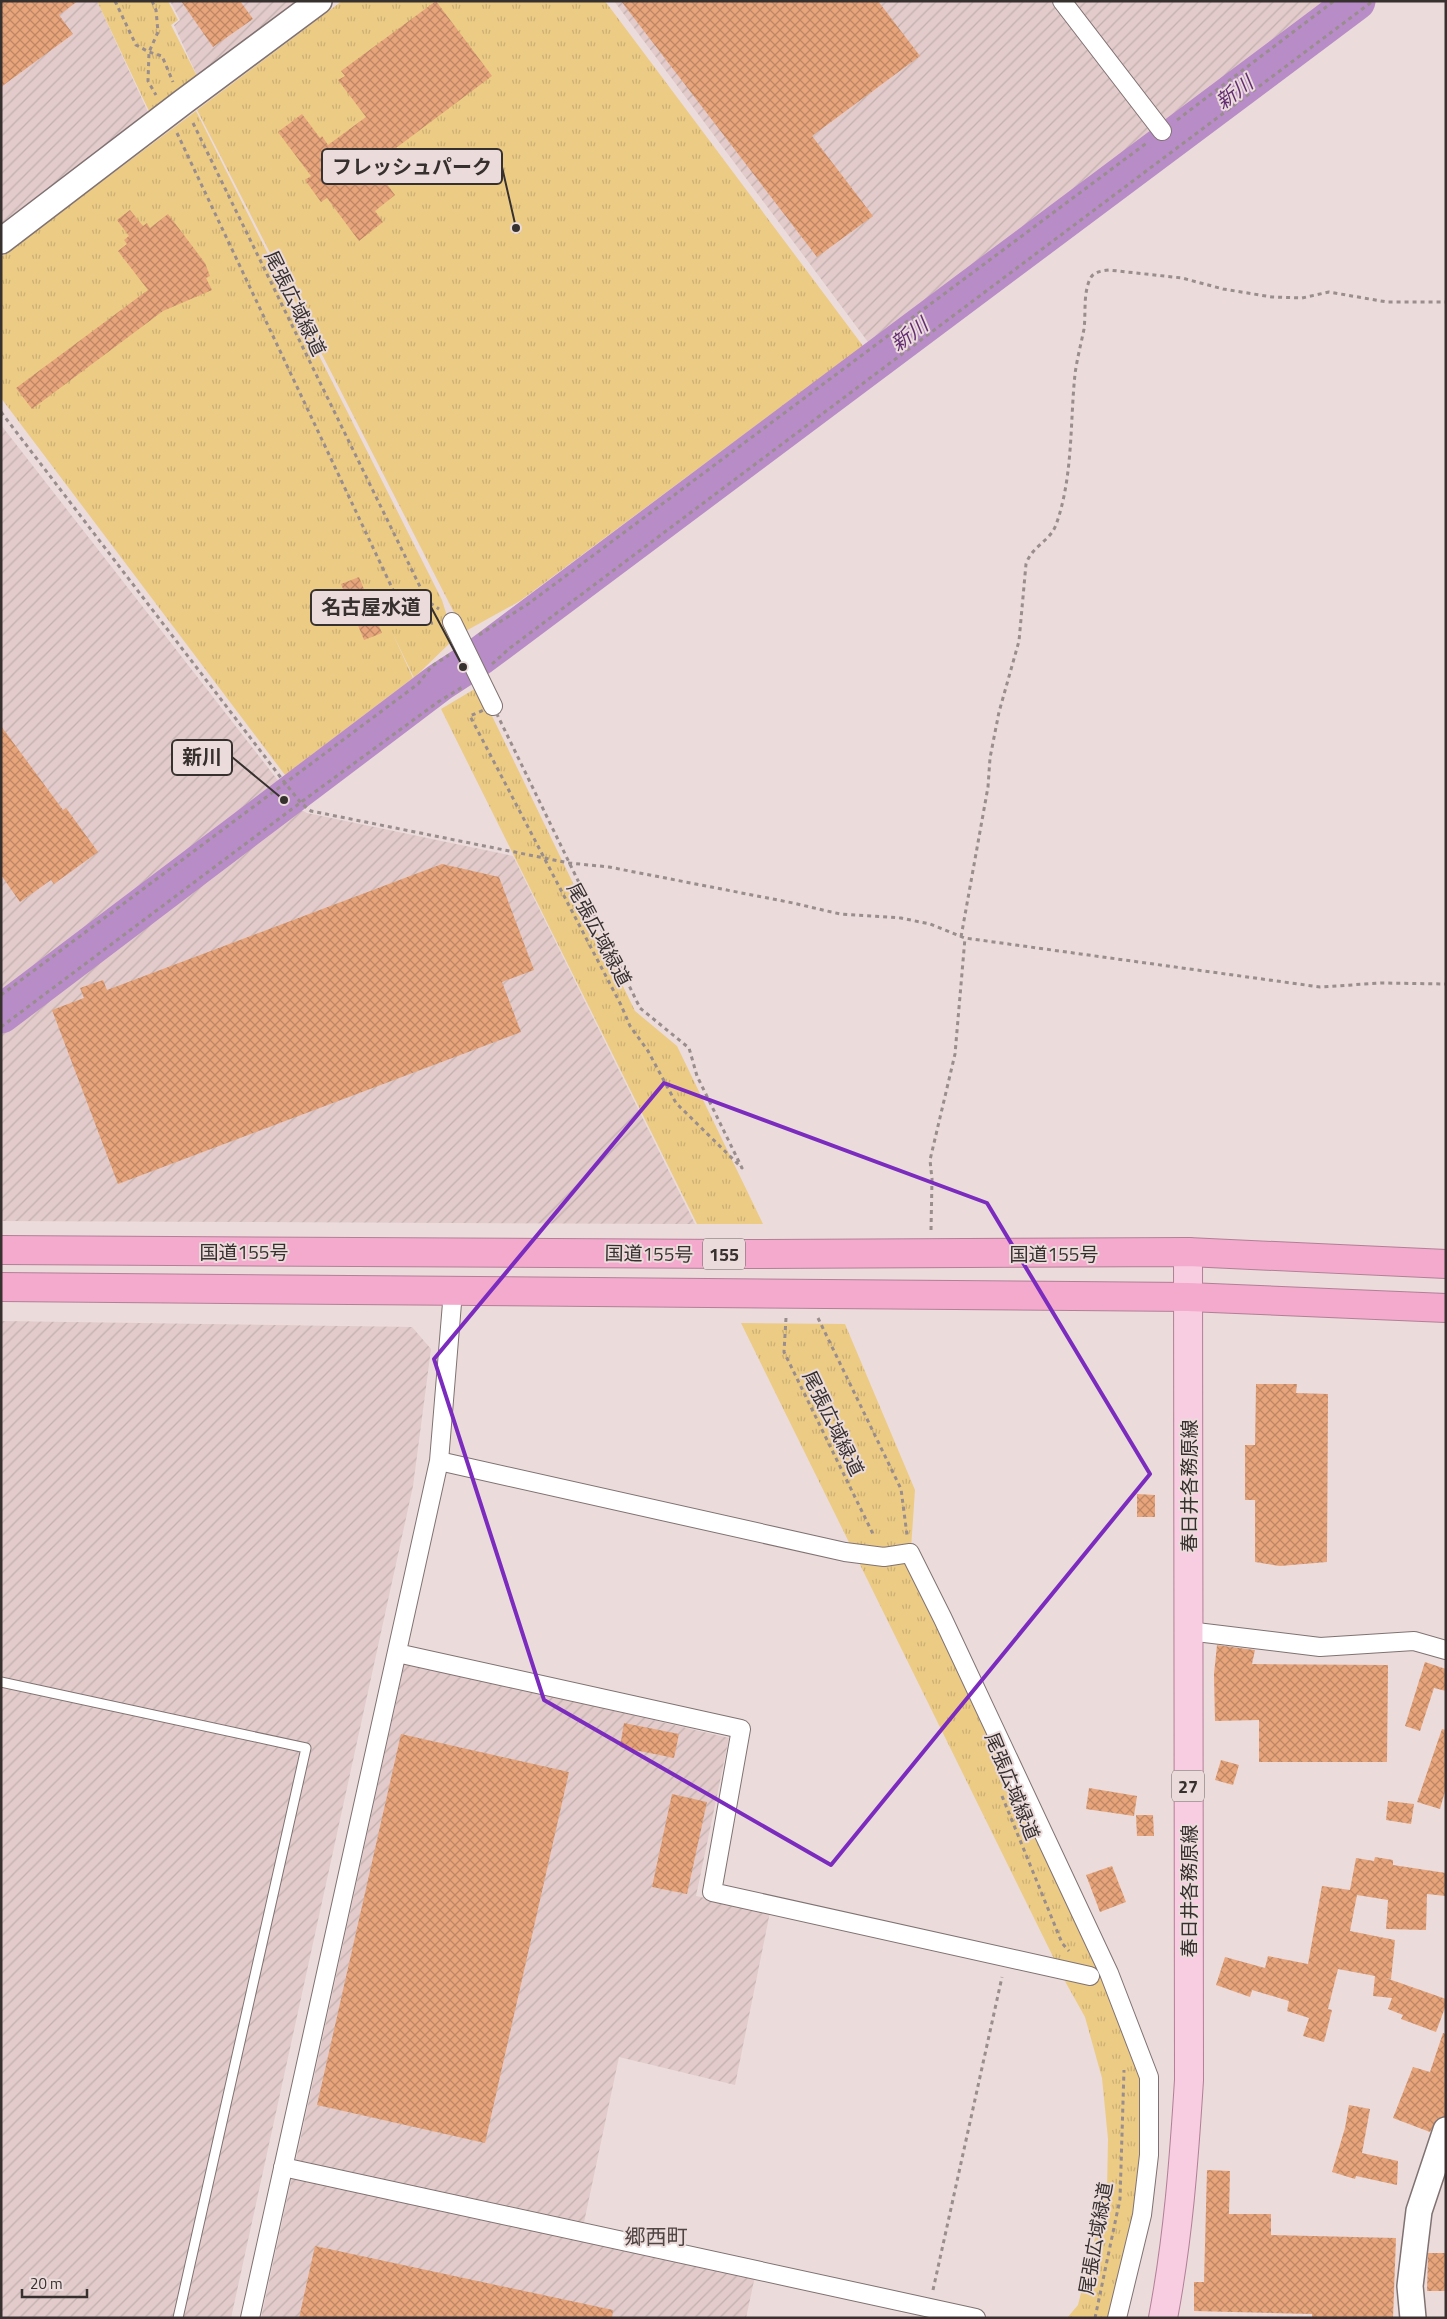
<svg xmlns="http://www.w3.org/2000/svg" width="1447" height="2319" font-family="'Titillium Web','Noto Sans JP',sans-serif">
	<defs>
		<pattern id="industrial-furrows" width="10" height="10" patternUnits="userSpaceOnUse" patternTransform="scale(1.25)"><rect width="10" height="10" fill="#e2cbca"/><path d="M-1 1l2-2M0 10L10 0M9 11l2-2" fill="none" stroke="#c2afae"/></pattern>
		<pattern id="grass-tufts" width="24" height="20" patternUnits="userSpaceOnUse" patternTransform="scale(1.25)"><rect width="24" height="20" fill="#eccb85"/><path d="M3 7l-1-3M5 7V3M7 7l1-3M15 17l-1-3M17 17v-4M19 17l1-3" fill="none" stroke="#cbaf73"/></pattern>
		<pattern id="building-cross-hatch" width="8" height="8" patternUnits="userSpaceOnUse" patternTransform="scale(1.25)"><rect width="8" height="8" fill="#e8a57b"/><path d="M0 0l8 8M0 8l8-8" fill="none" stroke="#bd8765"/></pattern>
	</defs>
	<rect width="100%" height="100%" fill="#ebdbdb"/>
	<!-- industrial -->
	<path fill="url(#industrial-furrows)" d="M1 1H97L148 112 1 224Z
		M170 1H300L198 78 174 25 180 20Z
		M614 1H1326L868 342Z
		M1 425 301 810 307 813 513 856 695 1224 1 1221Z
		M1 1321 412 1327 431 1349 413 1486 231 2318H1Z
		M405 1661 729 1738 696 1896 770 1912 735 2085 619 2057 583 2227 295 2164Z
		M292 2176 755 2276 746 2318H261Z"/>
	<!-- grass -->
	<path fill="url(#grass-tufts)" d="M97 1H168L178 20 171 25 198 78 149 111Z
		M342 1H605L863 346 520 601 464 632 197 110Z
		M196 111 442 600 454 639 414 678 392 632 413 678 285 775 1 398V257Z
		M478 687 635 1011 677 1046 763 1224H697L441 709Z
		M741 1323 845 1324 915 1490 910 1563 1098 1963 1136 2060 1141 2085 1140 2181 1111 2318H1067L1078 2305 1107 2190 1108 2139 1102 2078 1085 2017 1066 1983Z"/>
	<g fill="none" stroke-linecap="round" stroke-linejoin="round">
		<!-- river -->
		<path stroke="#b88cc6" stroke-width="39" d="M1 1014 440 682 480 656 1356 1"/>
	</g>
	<!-- building -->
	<path fill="url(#building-cross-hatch)" d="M1 1H78L59 15 73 34 1 87Z
		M181 1H240L253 19 213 47Z
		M436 1 492 76 376 163 384 174 381 176 395 195 375 211 383 222 359 241 327 198 321 202 305 180 311 176 278 132 302 114 320 138 322 136 328 145 366 117 338 80 345 76 341 71Z
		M621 1H878L920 56 812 136 873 216 817 257Z
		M130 210 143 226 147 223 150 228 168 214 205 263 210 276 206 278 212 290 163 311 32 409 16 388 148 290 118 251 127 244 124 240 129 236 117 220Z
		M359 577 382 633 364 640 341 584Z
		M1 726 63 810 66 808 98 852 54 884 51 880 20 902 1 875Z
		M442 864 499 877 534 970 502 982 521 1032 118 1184 52 1010 84 998 80 988 103 980 107 990Z
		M1256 1384H1297L1296 1393 1328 1394 1327 1562 1280 1566 1255 1562V1500H1245V1445H1255Z
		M1137 1494 1155 1495V1517H1137Z
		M1217 1645 1255 1650 1252 1664 1388 1665 1387 1762H1259V1720L1215 1721 1214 1674Z
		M1425 1662 1446 1669V1691L1434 1688 1420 1731 1405 1726Z
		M624 1723 679 1734 674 1758 620 1747Z
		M1442 1729 1446 1730V1788L1440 1809 1417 1802Z
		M401 1734 569 1772 485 2143 317 2105Z
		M1221 1760 1239 1765 1233 1785 1215 1780Z
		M1089 1788 1137 1796 1134 1816 1086 1809Z
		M672 1794 707 1802 687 1894 652 1887Z
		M1388 1801 1414 1804 1411 1824 1386 1820Z
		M1136 1815H1153L1154 1836H1137Z
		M1375 1857 1393 1860V1865L1446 1873V1896L1427 1894 1426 1930 1386 1929 1388 1900 1357 1895 1350 1931 1395 1940 1391 1979 1386 1978 1446 1999V2005L1436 2032 1401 2019 1403 2015 1388 2009 1392 1998 1373 1996 1375 1976 1338 1969 1328 2009 1332 2010 1324 2042 1303 2036 1309 2018 1287 2011 1289 2001 1252 1990 1250 1997 1216 1985 1225 1957 1265 1968 1268 1956 1308 1964 1322 1886 1350 1890 1356 1858 1374 1861Z
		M1112 1866 1126 1902 1100 1912 1086 1875Z
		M1443 2033 1446 2034V2116L1436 2120 1430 2132 1393 2118 1413 2067 1430 2072Z
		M1349 2105 1370 2109 1362 2153 1398 2161 1397 2185 1356 2176 1355 2179 1332 2172 1345 2128Z
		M1207 2170 1230 2171 1229 2214H1271V2235L1396 2238 1393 2318H1312V2314L1194 2311V2282H1204Z
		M315 2246 613 2310 612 2318H299Z
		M1428 2253H1446V2291H1427Z"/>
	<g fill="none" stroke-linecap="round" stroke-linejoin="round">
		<defs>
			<path id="lane" d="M1 1682 306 1748 178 2318"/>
			<path id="street" d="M1062 1 1162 131
				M452 622 493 706
				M439 1461 845 1552 884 1557 910 1553 943 1619 1109 1973 1149 2077V2155L1142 2215 1117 2318
				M1188 1631 1320 1647 1414 1641 1446 1650
				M397 1653 741 1729 712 1892 1090 1976
				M283 2167 976 2318
				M250 2318 439 1461 453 1291"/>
			<path id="secondary" d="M1 241 183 102 319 1
				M1413 2318 1410 2286 1419 2211 1446 2130"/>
			<path id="primary" d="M1163 2318C1178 2239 1184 2160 1189 2080L1188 1252"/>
			<path id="highway" d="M1 1250 736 1254 1188 1252 1446 1264
				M1 1287 1188 1297 1446 1308"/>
		</defs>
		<!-- lane casing -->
		<use href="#lane" stroke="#807272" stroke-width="11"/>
		<!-- street casing -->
		<use href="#street" stroke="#807272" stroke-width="20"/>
		<!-- secondary casing -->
		<use href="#secondary" stroke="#807272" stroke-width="28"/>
		<!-- primary casing -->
		<use href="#primary" stroke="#b27f96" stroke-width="30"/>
		<!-- highway casing -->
		<use href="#highway" stroke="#b27f96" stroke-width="30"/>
		<!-- path -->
		<path stroke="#998d8d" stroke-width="3" stroke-dasharray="4 4" stroke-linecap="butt" d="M115 1 136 45 149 52 162 56 173 82
			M152 1 156 10 158 32 149 52 148 81 156 95
			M1177 120 1334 1
			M193 123 427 601 439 609
			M177 133 402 609 425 624 433 623
			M1 412 285 783 301 803 311 811 569 863 609 867 793 903 840 914 901 918 930 924 965 938 1320 987 1381 983 1446 984
			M479 635 528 604 1148 142
			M492 664 510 648 1373 1
			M493 706 640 1008 689 1048 697 1076 742 1168 676 1103 648 1051 630 1026 621 1005 470 716Z
			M961 937 988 787 990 758 999 712 1019 641 1026 564C1033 544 1051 542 1057 522 1073 475 1070 423 1075 374 1077 359 1081 344 1084 329 1086 314 1083 294 1090 279 1093 272 1101 271 1109 270L1182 278 1223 289 1272 297 1302 298 1329 292 1387 302H1446
			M1 995 418 684 432 666 449 655
			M1 1027 308 797 438 702 464 686
			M931 1230 932 1179 930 1160 955 1054 965 938
			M786 1318 784 1352 874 1536
			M818 1318 901 1489 907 1535
			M1002 1796 1062 1943 1069 1951
			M933 2290 1002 1977
			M1095 2318 1120 2199 1124 2070"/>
		<!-- lane -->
		<use href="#lane" stroke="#fff" stroke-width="9"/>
		<!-- street -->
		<use href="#street" stroke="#fff" stroke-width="18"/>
		<!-- secondary -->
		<use href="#secondary" stroke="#fff" stroke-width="25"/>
		<!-- primary -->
		<use href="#primary" stroke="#f8cce1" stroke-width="28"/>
		<!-- highway -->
		<use href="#highway" stroke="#f4aacd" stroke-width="28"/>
	</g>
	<!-- marked area -->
	<path fill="none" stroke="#7b2cbf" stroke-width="4" stroke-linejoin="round" d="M664 1083 987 1203 1150 1474 831 1865 544 1700 434 1359Z"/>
	<g text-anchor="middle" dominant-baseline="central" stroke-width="4" stroke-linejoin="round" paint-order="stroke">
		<!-- shield labels -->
		<g fill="#ebdbdb" stroke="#6c6363" stroke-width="1">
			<rect x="703" y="1238.5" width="42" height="31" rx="4"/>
			<rect x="1172" y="1770.5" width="32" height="31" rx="4"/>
		</g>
		<g font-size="18" font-weight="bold" fill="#36302f">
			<text x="724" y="1254">155</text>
			<text x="1188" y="1786">27</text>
		</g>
		<!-- street labels -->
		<g font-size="19" fill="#36302f" stroke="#ebdbdb">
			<text transform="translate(296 303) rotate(64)">尾張広域緑道</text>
			<text transform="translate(600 934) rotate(62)">尾張広域緑道</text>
			<text x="244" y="1251">国道155号</text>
			<text transform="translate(649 1253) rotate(1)">国道155号</text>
			<text x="1054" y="1253">国道155号</text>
			<text transform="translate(834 1423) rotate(64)">尾張広域緑道</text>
			<text transform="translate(1188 1486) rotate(-90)">春日井各務原線</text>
			<text transform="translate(1013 1786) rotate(68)">尾張広域緑道</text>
			<text transform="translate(1188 1891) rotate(-90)">春日井各務原線</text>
			<text transform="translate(1095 2238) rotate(-80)">尾張広域緑道</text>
		</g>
		<!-- water labels -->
		<g font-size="20" font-style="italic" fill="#622c73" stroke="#ebdbdb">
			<text transform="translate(1234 92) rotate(-37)">新川</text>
			<text transform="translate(909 334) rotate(-37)">新川</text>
		</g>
		<!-- quarter labels -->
		<g font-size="21" fill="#514544" stroke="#ebdbdb">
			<text x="656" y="2236">郷西町</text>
		</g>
	</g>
	<!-- callouts -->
	<path fill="none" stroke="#36302f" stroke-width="2" d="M516 228L502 167M463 667L431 607M284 800L232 757"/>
	<g fill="#36302f" stroke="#ebdbdb" stroke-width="2">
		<circle cx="516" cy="228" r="5"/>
		<circle cx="463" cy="667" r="5"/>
		<circle cx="284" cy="800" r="5"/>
	</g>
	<g fill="#ebdbdb" stroke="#36302f" stroke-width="2">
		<rect x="322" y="149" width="180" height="35" rx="5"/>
		<rect x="311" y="590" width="120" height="35" rx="5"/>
		<rect x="172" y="740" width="60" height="35" rx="5"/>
	</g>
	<g font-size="20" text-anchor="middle" font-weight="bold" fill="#36302f">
		<text x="412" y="174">フレッシュパーク</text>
		<text x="371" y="614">名古屋水道</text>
		<text x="202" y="764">新川</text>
	</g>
	<!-- border -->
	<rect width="1447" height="2319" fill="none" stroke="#36302f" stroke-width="5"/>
	<!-- scale -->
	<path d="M22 2289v8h65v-8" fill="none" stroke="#36302f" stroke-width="2.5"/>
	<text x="30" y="2289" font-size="15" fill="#36302f" stroke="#ebdbdb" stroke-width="4" paint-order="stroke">20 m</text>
</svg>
